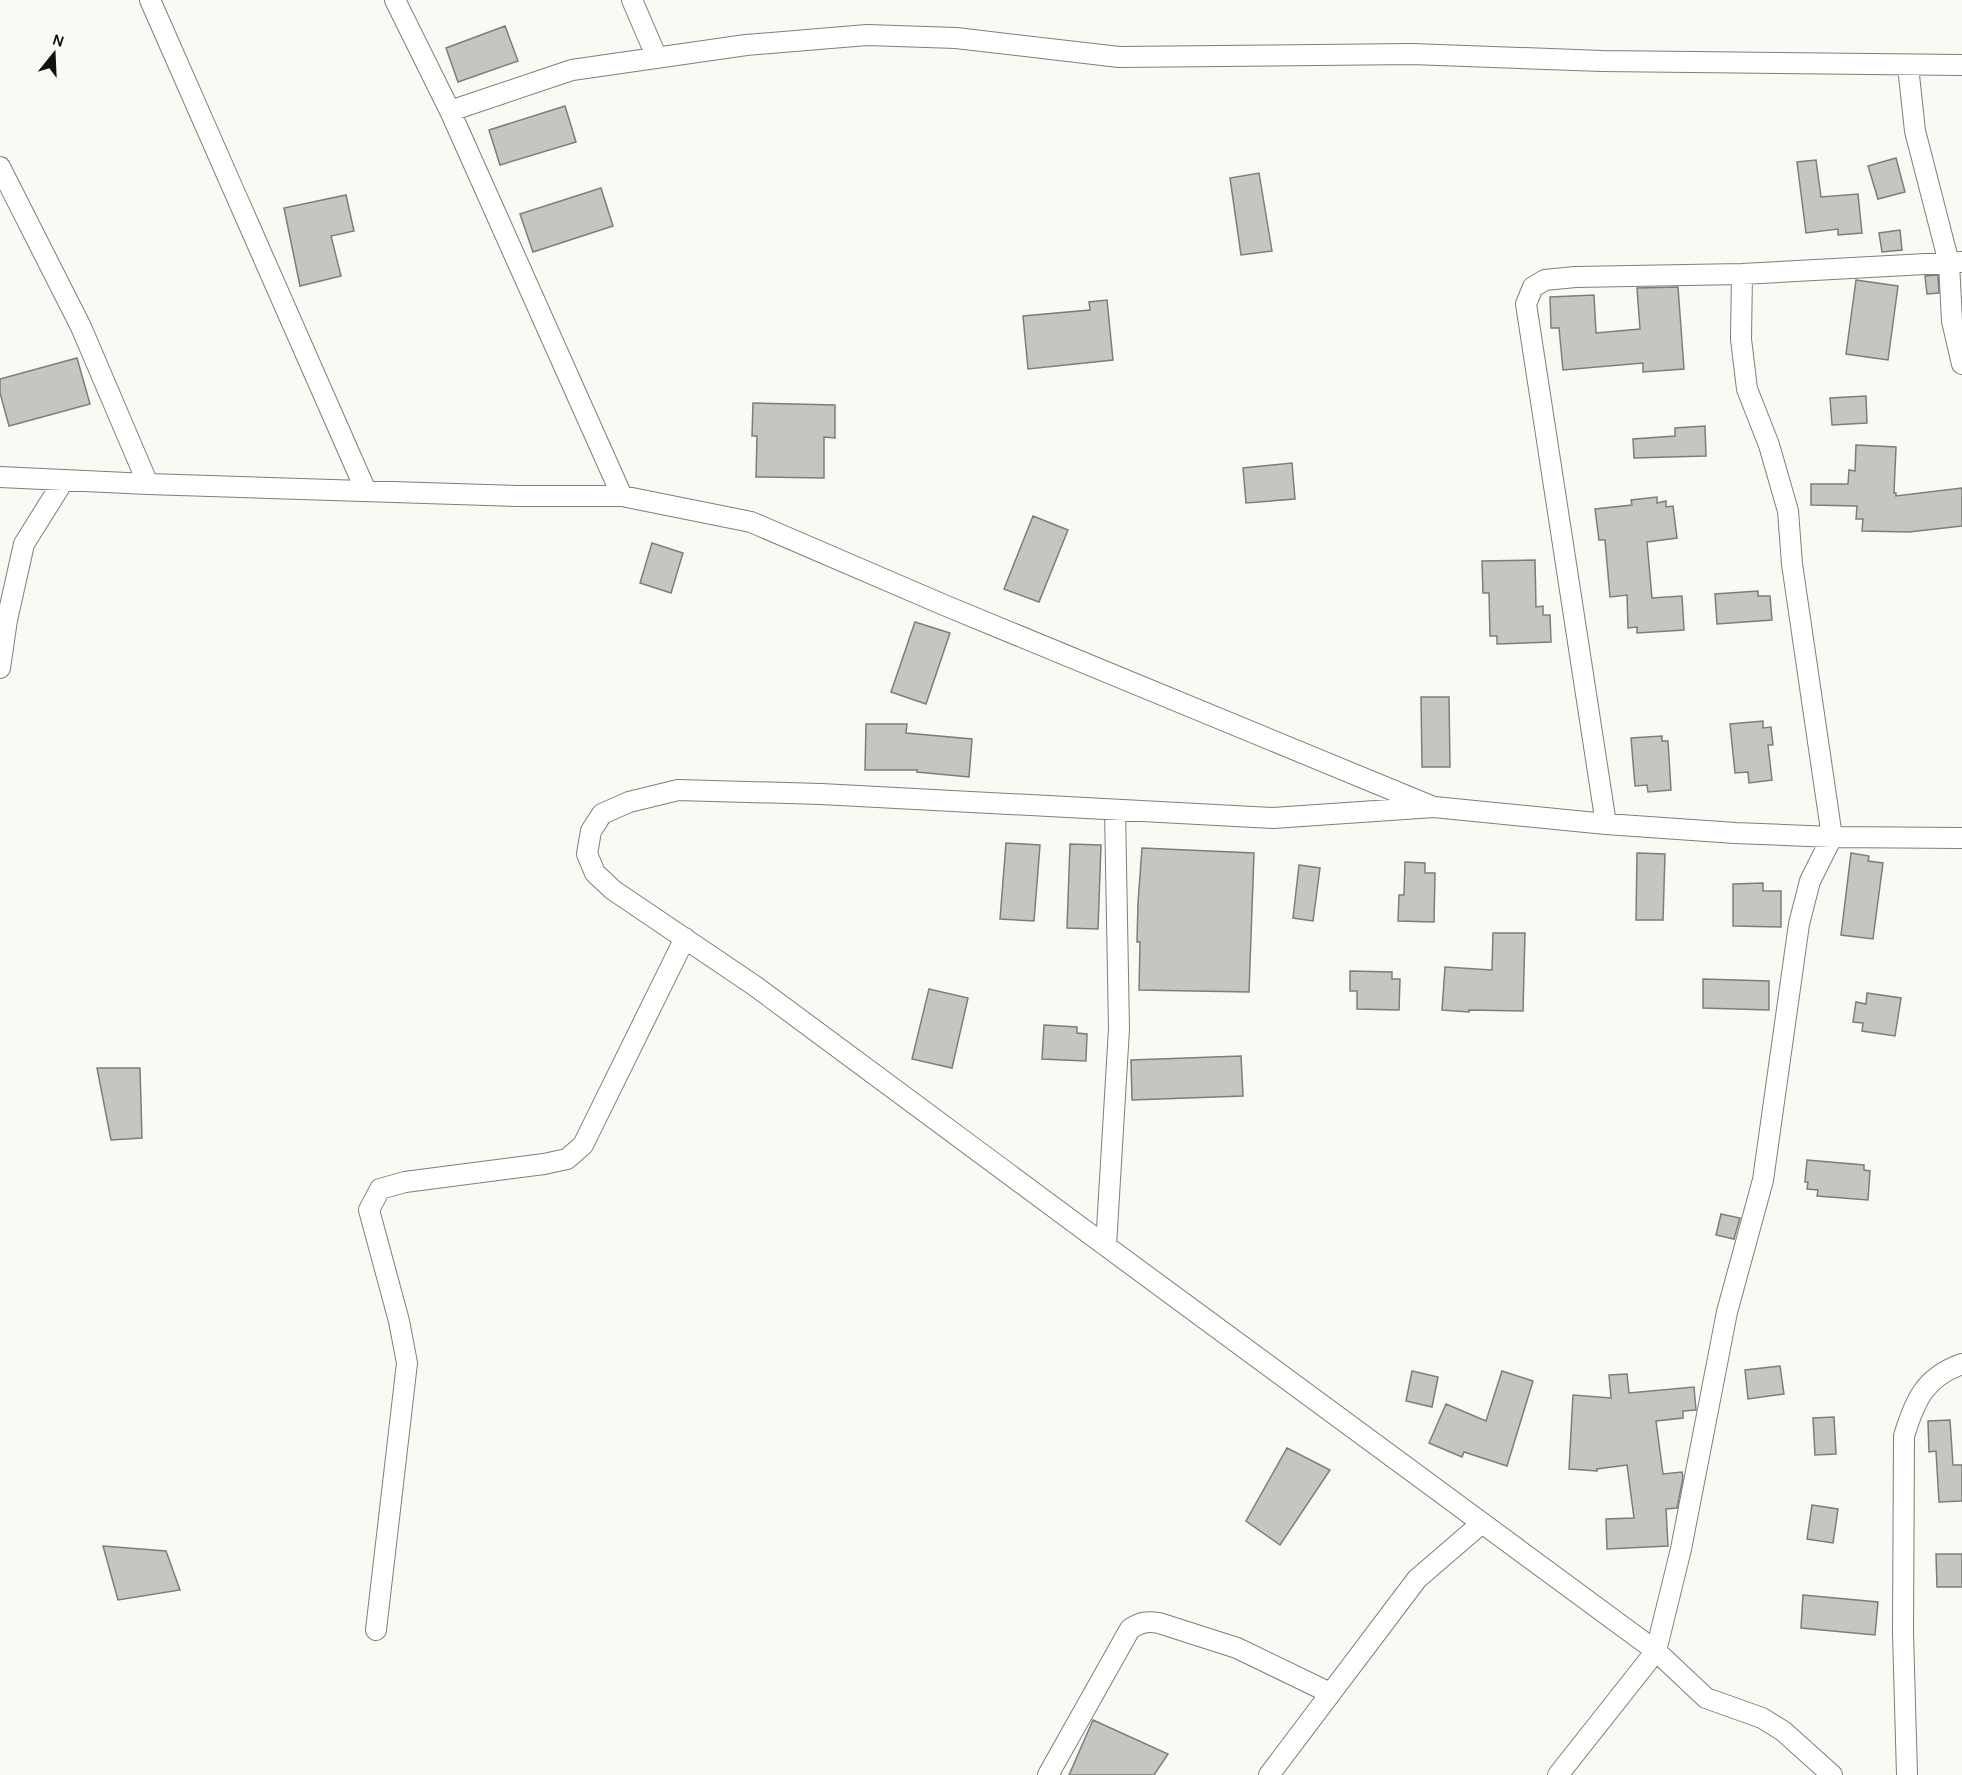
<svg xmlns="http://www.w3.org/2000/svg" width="1962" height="1775" font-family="Karla,sans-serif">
	<rect width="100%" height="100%" fill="#faf9f4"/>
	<!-- building -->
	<path fill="#c6c5c1" stroke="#7e7d79" stroke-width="1.5" d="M505 26 518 61 458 82 446 48Z
		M565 106 576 142 500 165 489 130Z
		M1896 158 1905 192 1878 199 1868 166Z
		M1816 160 1821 197 1858 194 1862 233 1838 235V229L1806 233 1797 162Z
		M1259 173 1272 251 1241 255 1230 178Z
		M601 188 613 226 533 252 520 214Z
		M346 195 354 231 331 236 341 276 300 286 284 208Z
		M1900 230 1902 250 1882 252 1879 233Z
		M1938 275 1939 293 1927 294 1925 276Z
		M1856 280 1898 286 1888 360 1846 354Z
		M1678 287 1684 369 1643 372V363L1563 370 1559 328H1551L1550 297 1594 295 1596 333 1640 329 1637 288Z
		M1107 300 1113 360 1028 369 1023 316 1090 310 1089 302Z
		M77 358 90 404 9 426 0 393V379Z
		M1866 396 1867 423 1832 425 1830 398Z
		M753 403 835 405V438L824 437V478L756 477 757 436H752Z
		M1705 426 1706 456 1634 458 1633 439 1675 436V428Z
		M1856 445 1896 447 1894 493H1896V496L1962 488V526L1909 532 1862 531 1863 519H1856L1857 506 1811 505V484H1848L1849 470 1855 471Z
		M1292 463 1295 499 1246 503 1243 468Z
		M1657 497V503L1666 501V507L1673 506 1677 538 1647 542 1652 598 1682 596 1684 630 1637 633V627L1628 628 1627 595 1610 597 1605 540H1599L1595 509 1632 505 1631 500Z
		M1033 516 1068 530 1039 602 1004 589Z
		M652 543 683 553 671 593 640 583Z
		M1535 560 1536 607 1543 606V615H1550L1551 642 1497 644V636H1490L1489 593H1483L1482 561Z
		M1758 591V596H1770L1772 620 1717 624 1715 594Z
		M915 622 950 633 926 704 891 692Z
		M1421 697H1449L1450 767H1422Z
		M1763 721V728L1771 727 1773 745H1768L1772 780 1749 783 1748 772 1735 773 1730 724Z
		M866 724H907L906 733 972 739 969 777 917 772V770H865Z
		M1662 736V741H1668L1671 790 1648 792 1647 785 1635 786 1631 738Z
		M1006 843 1040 845 1034 921 1000 919Z
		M1070 844 1101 845 1098 929 1067 928Z
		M1142 848 1254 853 1249 992 1139 990 1140 942H1137L1138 903Z
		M1637 853 1665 854 1663 920H1636Z
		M1851 853 1869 856 1868 861 1883 863 1873 939 1841 935Z
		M1405 862 1425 863V873H1435L1434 922 1398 921 1399 895H1404Z
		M1299 865 1320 868 1313 921 1293 918Z
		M1763 883V891H1781V927L1733 926V884Z
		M1493 933H1525L1523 1011 1469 1010V1012L1442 1010 1445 967 1492 970Z
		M1350 971 1392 972V979H1400L1399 1010 1357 1009V991H1350Z
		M1703 979 1769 981V1010L1703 1008Z
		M929 989 968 998 952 1068 912 1059Z
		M1867 993 1901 998 1895 1036 1862 1031 1863 1023 1853 1022 1856 1002 1866 1004Z
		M1044 1025 1077 1027V1033L1087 1034 1086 1061 1042 1059Z
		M1241 1056 1243 1096 1132 1100 1131 1060Z
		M97 1068H140L142 1138 111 1140Z
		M1807 1160 1864 1165V1170L1870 1171 1868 1200 1817 1196 1818 1190 1807 1189 1808 1182H1805Z
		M1721 1214 1740 1218 1734 1239 1716 1235Z
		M1780 1366 1784 1394 1748 1399 1745 1370Z
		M1412 1371 1438 1377 1432 1407 1406 1401Z
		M1502 1371 1533 1381 1507 1466 1464 1452 1462 1457 1429 1443 1446 1404 1486 1421Z
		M1627 1374 1629 1393 1694 1387 1696 1410 1683 1411V1418L1656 1421 1663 1474 1682 1472 1683 1478 1677 1508 1666 1509 1668 1546 1607 1549 1606 1519 1634 1518 1627 1465 1597 1469V1471L1569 1469 1573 1395 1611 1398 1609 1375Z
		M1834 1417 1836 1454 1815 1455 1813 1418Z
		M1950 1420 1953 1465H1962V1501L1939 1502 1936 1451 1929 1452 1928 1421Z
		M1287 1448 1330 1470 1280 1545 1246 1521Z
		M1812 1505 1838 1509 1833 1543 1807 1539Z
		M103 1546 166 1551 180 1590 118 1600Z
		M1936 1554H1962V1587H1937Z
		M1803 1595 1878 1602 1875 1635 1801 1628Z
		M1093 1720 1168 1754 1154 1775H1069Z"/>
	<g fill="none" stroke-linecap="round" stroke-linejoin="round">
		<defs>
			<path id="minor" d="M150 0 366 491
				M395 0 450 111 622 496
				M632 0 657 58
				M1908 66 1915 131 1949 263 1952 321 1962 364
				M450 111 572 70 746 45 867 35 956 38 1119 57 1412 54 1602 61 1962 65
				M0 167 81 327 148 484
				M0 477 148 484 518 496H622L751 522 944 605 1431 806
				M0 668 7 620 24 544 64 480
				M1115 810 1119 1029 1106 1246 1656 1651 1706 1698 1762 1718 1783 1731 1832 1775
				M1606 824 1526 304 1533 287 1545 280 1575 277 1742 274 1962 262
				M1106 1246 755 986 613 890 595 873 587 854 591 831 602 814 629 802 678 790 821 794 1273 818 1434 807 1606 824 1735 833 1832 837 1962 838
				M376 1630 407 1363 399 1321 369 1210 380 1189 405 1182 544 1164 567 1159 583 1145 685 938
				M1048 1775 1130 1629C1141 1622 1147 1621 1159 1623L1237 1648 1330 1693
				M1269 1775 1417 1579 1482 1523
				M1558 1775 1656 1651 1681 1549 1727 1312 1763 1180 1799 924 1810 881 1832 837 1792 564 1788 511 1769 445 1747 389 1741 339 1742 274
				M1907 1775 1903 1633 1904 1436C1915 1400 1925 1377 1962 1364"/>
		</defs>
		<!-- minor casing -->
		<use href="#minor" stroke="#7f7e7a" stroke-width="22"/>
		<!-- minor -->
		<use href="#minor" stroke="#fff" stroke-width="20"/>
	</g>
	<!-- north arrow -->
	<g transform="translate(54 54) rotate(18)" stroke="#faf9f4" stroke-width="4.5" paint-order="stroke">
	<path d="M0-4.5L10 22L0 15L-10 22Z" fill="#11100f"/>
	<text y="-9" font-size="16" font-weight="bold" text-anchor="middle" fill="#11100f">N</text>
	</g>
</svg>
